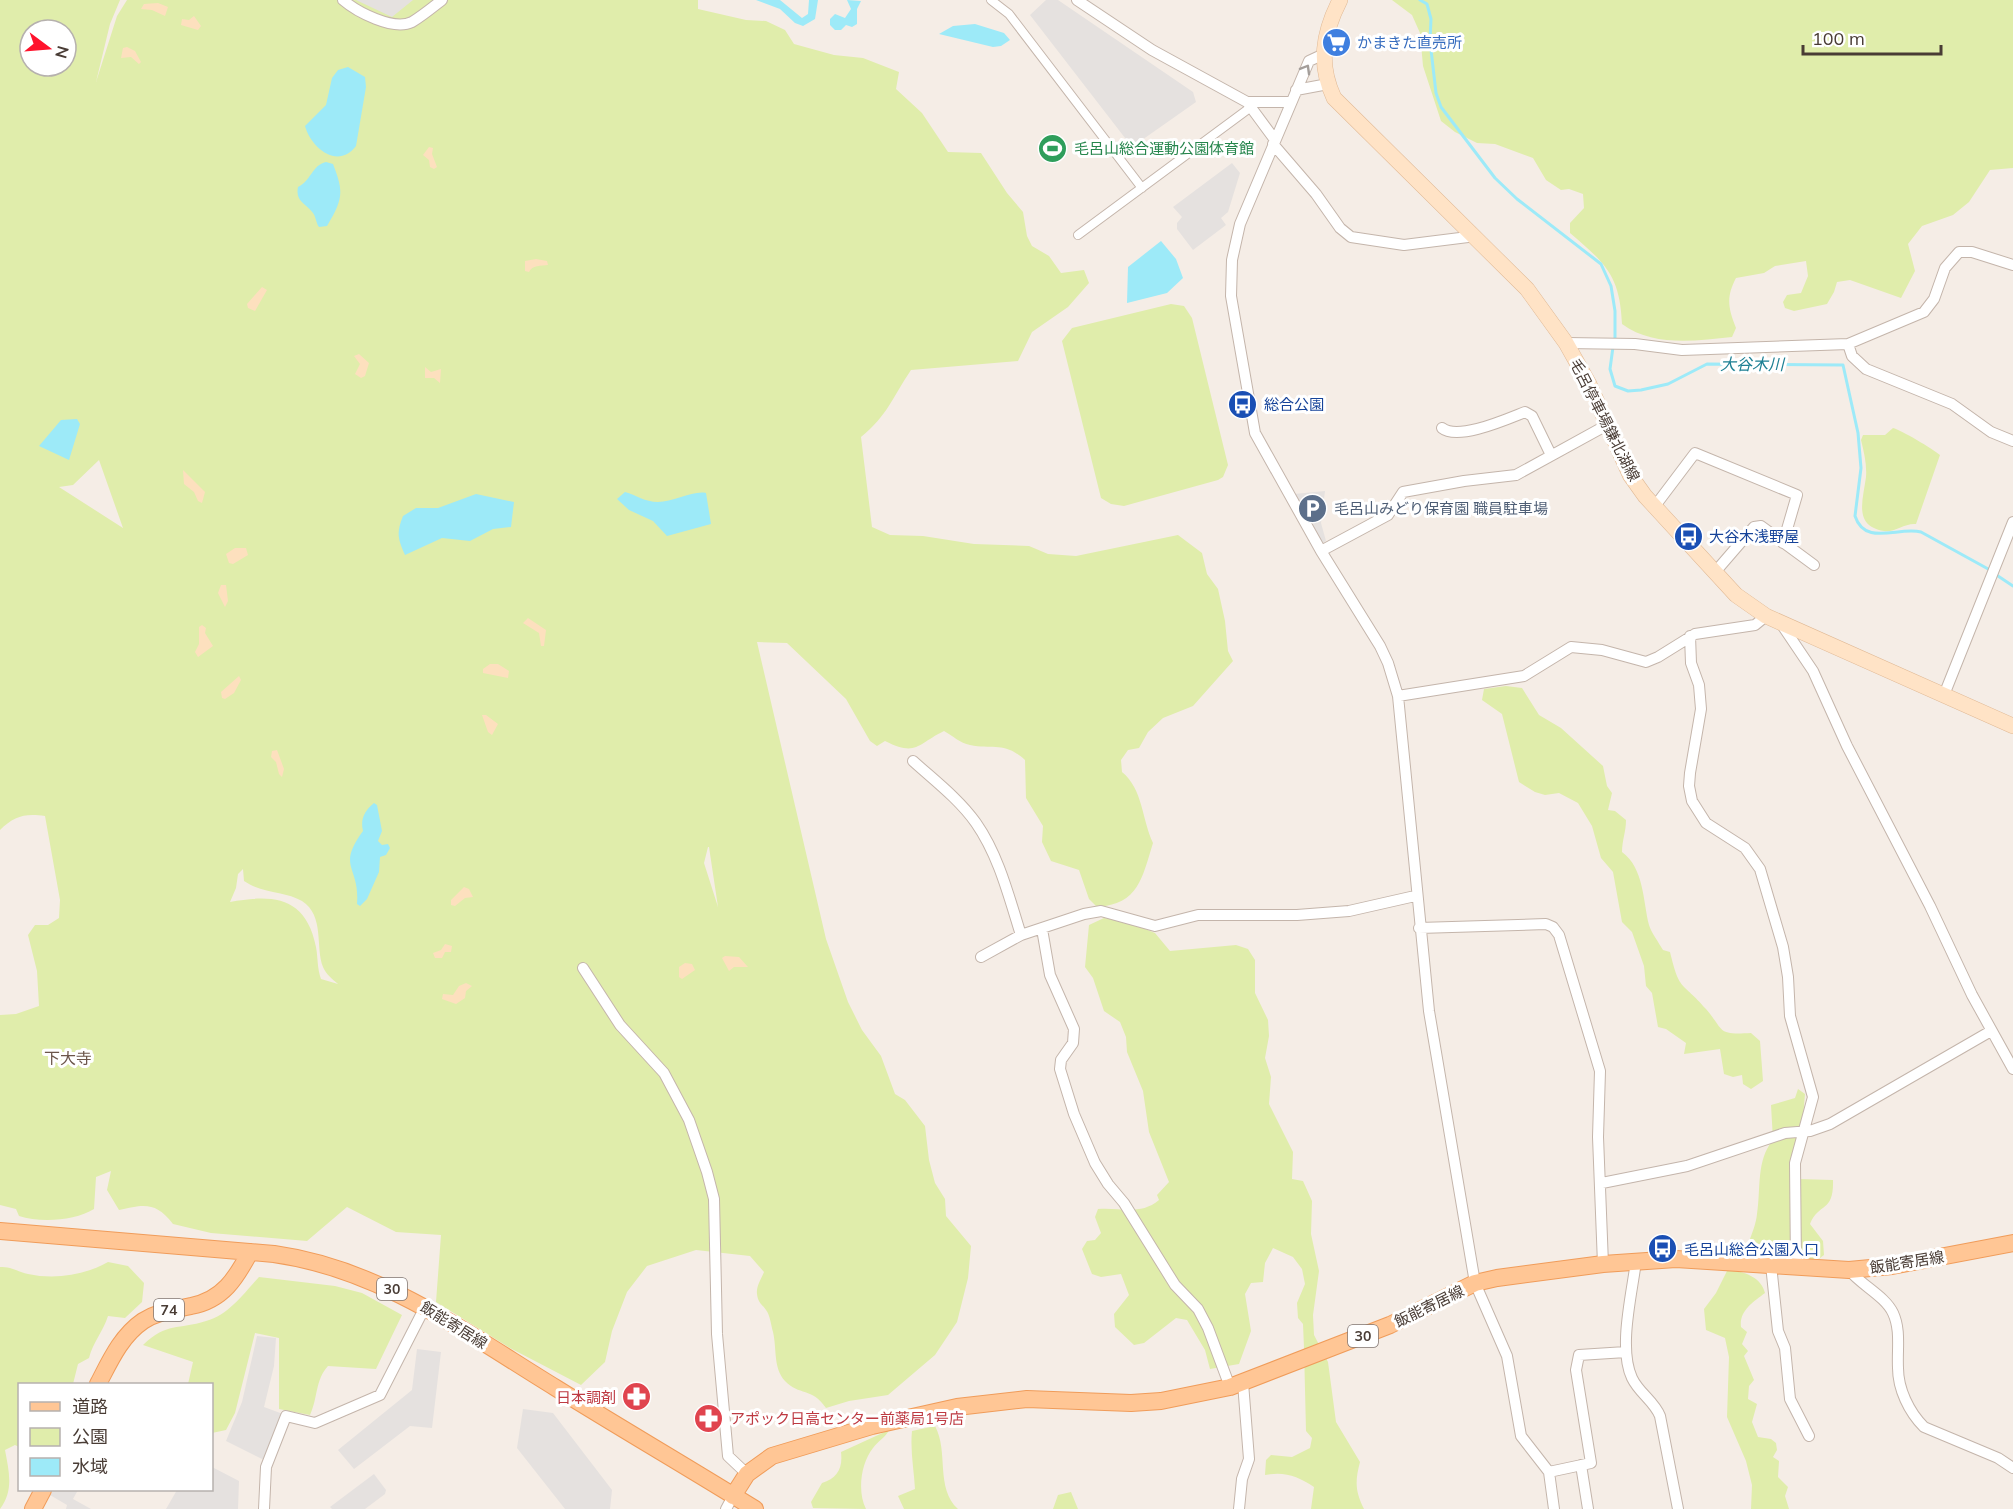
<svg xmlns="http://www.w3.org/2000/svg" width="2013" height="1509" font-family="Mulish,'Noto Sans JP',sans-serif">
	<rect width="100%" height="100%" fill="#f5ede6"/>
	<!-- green -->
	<path fill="#e0edab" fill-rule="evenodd" d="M0 0H120L110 24 96 82 117 16 127 0H698V9L746 20 766 21 785 30 794 44 834 55 863 58 899 72 896 89 922 113 948 152 981 153 1007 193 1023 212 1027 236 1032 246 1049 256 1061 273 1084 270 1089 283 1068 307 1032 332 1018 361 911 370C892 398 888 415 861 437L872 527 890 535 923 536 974 544 1029 546 1048 554 1076 556 1178 535 1202 553 1207 574 1218 589 1225 621 1228 651 1233 661 1193 706 1163 718 1148 732 1139 748 1128 750 1121 760 1122 772C1143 789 1142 820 1153 843 1142 878 1139 904 1097 907L1089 899 1079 870 1051 861 1042 842 1043 826 1026 798 1025 760C1004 741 994 750 970 745 960 743 953 736 944 731 917 744 917 757 885 741L877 746 870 741 846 699 787 643 757 642 826 939 848 1002 862 1030 881 1056 895 1094 905 1100 925 1126 929 1160 935 1183 945 1199 946 1216 971 1246 968 1278 957 1322 935 1355 888 1395 849 1401 826 1408C812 1387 799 1396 785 1381 773 1368 777 1349 773 1332 771 1325 770 1315 766 1310 762 1304 758 1303 757 1294 756 1287 761 1279 764 1272L750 1256 696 1250 647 1266 627 1292 612 1331 605 1362 581 1385 510 1348 436 1302 441 1235 396 1232 347 1207 307 1241 211 1233 173 1224C156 1202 145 1204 119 1210L107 1190 111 1171 96 1177 94 1209C75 1221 40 1223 19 1216L16 1209 0 1205V1015L16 1014 39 1006 37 971 28 935 35 925H48L59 918 60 900 45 816C25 813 14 816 0 830ZM30 30H66V66H30ZM99 460 123 528 59 487 73 485ZM708 847H709L718 907 704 863ZM243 869 244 881C263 894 286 891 302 901 325 916 315 947 323 967 326 974 332 979 338 984L321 979C317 968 318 958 316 947 306 897 274 894 230 902L236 888 238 874Z
		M1392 0H2013V168L1990 170 1969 202 1953 215 1922 226 1908 244 1915 271 1901 298 1850 280 1837 282 1834 292 1827 304 1794 311 1785 308 1783 302 1787 295 1801 293 1808 276 1806 261 1775 266 1764 273 1736 278C1726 297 1728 308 1736 328L1732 337C1695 341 1653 347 1622 324 1620 275 1605 263 1570 233V223L1584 208 1583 194 1569 189 1561 190 1546 180 1533 158 1495 144 1477 143 1455 132 1441 121 1423 66 1420 33 1412 15Z
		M1171 304 1184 306 1192 318 1228 465 1223 477 1218 480 1124 506 1111 504 1101 498 1062 341 1072 328Z
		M1893 428C1901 430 1933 449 1940 455L1916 524C1904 523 1894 533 1884 531 1853 526 1863 500 1866 477 1867 465 1864 452 1861 440L1863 435H1885Z
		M1506 686 1522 688 1539 715 1561 728 1603 766 1607 786 1612 793 1608 810 1615 811 1626 820C1626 832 1622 840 1622 852 1644 868 1643 901 1649 925 1651 932 1659 943 1663 950L1670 952C1680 993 1681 980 1706 1009 1725 1031 1716 1035 1751 1033L1760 1041 1763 1081 1751 1089 1743 1084 1742 1075 1733 1077 1724 1074 1720 1049 1684 1054 1686 1043 1666 1029 1658 1027 1652 993 1646 986 1644 966 1632 932 1622 922 1613 872 1601 858 1592 826 1578 803 1559 793 1545 795 1535 792 1519 782 1502 714 1482 700 1484 689Z
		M1104 918 1128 922 1155 933 1170 951 1236 945 1248 949 1255 960V993L1268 1020 1269 1036 1265 1058 1271 1077 1269 1104 1293 1152 1292 1179 1303 1181 1312 1201 1311 1234 1319 1271 1313 1315 1314 1335 1328 1362 1336 1422 1360 1462C1355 1481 1355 1491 1364 1509H1311L1314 1487C1298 1476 1284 1471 1265 1475L1266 1460 1271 1455 1292 1457 1310 1448 1312 1438 1306 1431 1304 1348 1303 1324 1298 1318 1297 1303 1305 1284 1302 1269 1293 1257 1273 1248 1265 1263 1263 1282 1251 1283 1245 1294 1251 1331 1239 1364 1210 1369 1205 1350 1187 1320 1176 1318 1144 1343 1134 1345 1115 1327 1114 1314 1129 1295 1121 1274 1101 1277 1092 1274 1082 1249 1087 1241 1095 1240 1101 1233 1095 1217 1098 1209C1120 1207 1140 1216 1159 1200L1157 1195 1169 1182 1149 1132 1143 1091 1127 1052 1126 1037 1120 1022 1104 1011 1093 978 1085 967 1089 925Z
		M1798 1089 1805 1094 1798 1179 1833 1180C1834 1213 1819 1202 1810 1224L1823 1241 1824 1255 1816 1261 1753 1257V1247L1749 1242C1752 1233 1756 1224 1757 1214 1761 1189 1756 1160 1773 1140L1771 1105 1795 1098Z
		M108 1262 128 1266 144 1283 142 1302 125 1318 108 1316C103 1332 93 1342 89 1358L78 1364 73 1384H20L19 1447 15 1445 5 1450C9 1472 14 1490 0 1509V1267C11 1266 18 1272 28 1274 55 1280 85 1275 108 1262Z
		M1728 1269C1743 1272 1761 1276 1765 1293 1753 1302 1739 1311 1741 1327L1747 1332 1742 1344 1748 1351 1744 1356 1754 1380 1749 1386 1748 1399 1757 1404 1752 1422 1758 1437 1771 1439 1776 1443 1777 1450 1773 1457 1779 1461 1778 1477 1788 1487 1785 1496 1789 1509H1751L1752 1485 1746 1461 1727 1417 1729 1357 1725 1338 1706 1330 1704 1309 1716 1293Z
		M259 1277 335 1286 362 1293 402 1315 376 1369 328 1366C315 1380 318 1398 310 1415L279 1409V1338L255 1333 235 1413 226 1430 212 1433V1384H188L193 1362 143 1345C167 1322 178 1330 206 1321 229 1315 244 1293 259 1277Z
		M935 1426C949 1452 935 1488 958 1509H904L898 1496 915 1489C914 1470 910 1451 912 1431Z
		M889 1430C886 1437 878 1441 873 1448 861 1463 857 1491 866 1509L813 1508 811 1502 822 1483C837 1478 843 1469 841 1452Z
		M1071 1492 1078 1509H1053L1058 1495Z"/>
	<!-- sand -->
	<path fill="#fde0be" d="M158 3 168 7 165 16 152 10 141 9 144 4Z
		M194 16 201 26 198 30 181 25 182 19 189 20Z
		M127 47 135 51 141 62 139 64 131 57 121 58 123 48Z
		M429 147 433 148 432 154 437 167 434 169 430 167 429 160 423 155Z
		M536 259 547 261 548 265C541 266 532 265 529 272L525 271V261Z
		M262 287 267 290 255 311 248 308 247 304Z
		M359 354 369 363 365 376 361 378 355 374 360 364 354 356Z
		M425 367 431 372 441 369 440 383 434 378H425Z
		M183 470 205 492 202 503 198 501 194 492 184 484Z
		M235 548H246L248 555 233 564 229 563 226 554Z
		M221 585H226L228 601 225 607 218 593Z
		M528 618 546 630 544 646H541L539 633 523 623Z
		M202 625 206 628 205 633 213 646 198 657 195 652 199 644V627Z
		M490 664H498L509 671 508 678 483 673V669Z
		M239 676 241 680 234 693 225 699 222 698 221 692Z
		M482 715H486L498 724 492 735 488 732Z
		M277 750 284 769 282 777 279 774 276 762 271 757 272 751Z
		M464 887 469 889 473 897 465 898 455 906 451 905V900Z
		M445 944 452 946 451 952H445L442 958H435L433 953 441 950Z
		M725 956 739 957 748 967H734L729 971 722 958Z
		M685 963 692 964 695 970 682 979 679 977V967Z
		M466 983 472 986 466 991 465 998 456 1004 442 999 443 994 453 995 459 986Z"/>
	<!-- parking -->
	<path fill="#e5e1df" d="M356 0H413L392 17Z
		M1046 0H1058L1193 92 1196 102 1132 147 1030 15Z
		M1232 163 1240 173 1228 212 1221 218 1226 225 1193 250 1177 229V223L1182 217 1173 207Z
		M1325 491 1321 523 1326 541 1323 543 1294 494Z
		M257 1336 276 1338 274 1366 264 1407 283 1414 264 1460 226 1441 242 1402Z
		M417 1349 441 1352 432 1428 410 1426 354 1469 338 1450 412 1390Z
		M523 1409 553 1413 612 1490 610 1509H565L517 1448Z
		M212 1467 239 1481 238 1509H166L177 1490H212Z
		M374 1474 386 1490 385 1494 365 1509H332L330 1507Z
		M53 1490H78L73 1499 91 1509H66L67 1505 50 1495Z"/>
	<!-- water -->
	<path fill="#9deaf8" d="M756 0H780L802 18 808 14 809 0H818L815 19 803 26 795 23 780 9Z
		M847 0 861 1 857 9V24L852 27 846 25 841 30H835L830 25V19L835 14 845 18 851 9Z
		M975 24 1004 33 1010 40 1001 46 993 47 939 34 953 26Z
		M348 67 365 77 366 87 356 146C338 170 311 148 305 126L326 105 332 78 338 70Z
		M326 162 333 164C344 192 343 199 327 226L319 227C316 223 316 217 313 213 306 203 295 202 298 187 311 181 312 165 326 162Z
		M1161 241 1176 259 1183 278 1167 293 1127 303 1128 267Z
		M77 419 80 424 69 460 39 446 61 420Z
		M625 492C636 495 645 502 658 502 673 502 694 490 706 493L711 524 667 536 653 521 629 510 617 499Z
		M476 494 514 502 511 527 493 529 470 541 442 538 405 555C398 539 396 533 403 516L416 508H438Z
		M374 803 377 805 382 831 378 841 382 845 388 844 390 848 386 855 380 857 379 872 367 899 360 906 357 904C360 865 336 868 363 831 360 819 365 810 374 803Z"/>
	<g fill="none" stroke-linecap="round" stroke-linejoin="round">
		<!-- stream -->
		<path stroke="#9deaf8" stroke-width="3" d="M1420 0 1427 4 1431 19 1430 41 1436 93 1441 107 1495 178 1517 199 1601 264 1611 286 1615 311V341
			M1613 347 1610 369 1615 386 1628 391 1641 390 1668 384 1707 364 1843 365 1858 433 1861 468 1855 516C1865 547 1899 526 1921 532L1990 570
			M1995 574 2013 586"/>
		<defs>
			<path id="pedestrian" d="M991 0 1009 14 1142 188
				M1078 235 1251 107"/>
			<path id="minor" d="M343 0C357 12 393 31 412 22 422 16 433 7 442 0
				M1077 0 1152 50 1247 102 1275 140
				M1324 54 1309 61 1240 224 1232 260 1231 296 1255 433 1321 551 1380 646 1388 663 1398 696 1429 1011 1475 1283 1507 1356 1521 1436 1549 1472 1554 1509
				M1296 90 1328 84
				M1247 102H1291
				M1273 144 1316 194 1340 228 1351 237 1404 245 1476 236
				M1566 343 1635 344 1682 350 1848 344 1924 312 1934 299 1945 268 1959 252H1972L2013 265
				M1848 344 1852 356 1866 369 1952 404 1991 432 2013 441
				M1442 428C1458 441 1507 419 1525 412L1532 416 1551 455
				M1655 506 1695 453 1797 495 1783 543
				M1321 551 1388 515 1403 492 1464 481 1516 475 1607 425
				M1716 571 1754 527 1761 526 1814 565
				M1782 625 1813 671 1847 746 1930 906 1972 995 2013 1069
				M1690 636 1691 663 1699 685 1701 709 1690 773 1689 786 1692 801 1706 823 1745 848 1760 869 1783 947 1788 977 1790 1016 1813 1097 1795 1163 1796 1267
				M1944 695 2013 522
				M1398 696 1524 676 1571 647 1602 650 1646 662 1658 657 1695 634 1755 625 1766 616
				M913 761C934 780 959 799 976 823 999 856 1009 897 1021 935
				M1419 928 1546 924 1553 927 1559 935 1600 1071 1598 1137 1603 1264
				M1042 929 1050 975 1074 1029 1073 1043 1061 1060 1060 1069 1074 1114 1095 1163 1108 1184 1124 1203 1175 1285 1198 1309 1208 1328 1230 1387
				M981 957 1021 935 1084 914 1101 911 1155 926 1198 915H1297L1349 911 1415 896
				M583 968 620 1025 664 1073 689 1120 707 1172 714 1199 717 1334 728 1456 747 1474
				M1602 1183 1687 1166 1785 1133 1810 1131 1830 1124 1991 1031
				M1636 1261C1632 1294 1618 1348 1632 1378 1639 1393 1654 1401 1660 1416L1678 1509
				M1771 1265 1778 1331 1785 1348 1790 1399 1809 1436
				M1849 1270C1861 1285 1885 1296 1893 1313 1901 1330 1897 1349 1898 1368 1898 1389 1909 1412 1924 1427L1998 1458 2013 1468
				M1581 1465 1588 1509
				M1549 1472 1591 1463 1576 1370 1579 1355 1626 1352
				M264 1509 266 1467 286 1416 315 1423 380 1395 425 1307
				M726 1509 733 1496
				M1239 1509 1242 1479 1249 1459 1243 1383"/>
			<path id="secondary" d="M1340 0C1323 33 1318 64 1334 98L1527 289 1566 343 1589 384 1630 475 1645 496 1736 595 1766 616 2013 726"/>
			<path id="primary" d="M0 1231 274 1254C381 1269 466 1333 556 1388 622 1429 689 1468 755 1509
				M98 1384C110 1361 121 1336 143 1321 158 1311 174 1310 191 1306 223 1300 236 1278 250 1252
				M733 1496 747 1474 772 1456 872 1426 957 1407 1027 1399 1131 1403 1161 1401 1230 1387 1390 1325 1475 1283 1497 1278 1603 1264 1676 1259 1849 1270 1892 1266 2013 1243
				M33 1509 43 1490"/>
		</defs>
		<!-- pedestrian casing -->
		<use href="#pedestrian" stroke="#c4b5ab" stroke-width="10"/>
		<!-- minor casing -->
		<use href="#minor" stroke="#c4b5ab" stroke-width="12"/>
		<!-- secondary casing -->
		<use href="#secondary" stroke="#e0b995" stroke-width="16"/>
		<!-- primary casing -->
		<use href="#primary" stroke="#f09c5a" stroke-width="18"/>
		<!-- pedestrian -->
		<use href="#pedestrian" stroke="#fff" stroke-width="8"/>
		<!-- minor -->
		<use href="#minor" stroke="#fff" stroke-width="10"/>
		<!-- secondary -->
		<use href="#secondary" stroke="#ffe3c6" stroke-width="15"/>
		<!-- primary -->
		<use href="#primary" stroke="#ffc695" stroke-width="16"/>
	</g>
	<!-- one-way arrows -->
	<defs><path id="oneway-chevron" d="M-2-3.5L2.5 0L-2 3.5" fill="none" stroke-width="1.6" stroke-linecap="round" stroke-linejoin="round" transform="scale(1.5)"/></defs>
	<use stroke="#a49e9a" href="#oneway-chevron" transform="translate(1306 69) rotate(-60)"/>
	<!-- icons -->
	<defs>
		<symbol id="supermarket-disc" viewBox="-11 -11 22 22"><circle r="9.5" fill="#3f7fe0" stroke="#fff"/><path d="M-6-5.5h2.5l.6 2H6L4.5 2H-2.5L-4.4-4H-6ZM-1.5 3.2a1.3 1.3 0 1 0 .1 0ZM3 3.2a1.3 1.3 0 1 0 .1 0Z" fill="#fff"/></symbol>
		<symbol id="stadium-disc" viewBox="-11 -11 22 22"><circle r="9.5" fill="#2e9e5b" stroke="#fff"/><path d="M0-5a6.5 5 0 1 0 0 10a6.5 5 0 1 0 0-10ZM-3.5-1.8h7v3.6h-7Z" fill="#fff"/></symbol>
		<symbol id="bus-disc" viewBox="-11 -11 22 22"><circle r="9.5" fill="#1a4fb4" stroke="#fff"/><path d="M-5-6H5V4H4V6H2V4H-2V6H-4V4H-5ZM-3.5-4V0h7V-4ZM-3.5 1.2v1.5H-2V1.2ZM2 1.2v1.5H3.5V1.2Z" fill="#fff"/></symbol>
		<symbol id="parking-disc" viewBox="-11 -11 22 22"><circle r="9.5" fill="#5c6f8a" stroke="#fff"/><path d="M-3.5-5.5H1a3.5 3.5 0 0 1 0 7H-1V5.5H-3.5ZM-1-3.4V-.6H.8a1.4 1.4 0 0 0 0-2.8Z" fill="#fff"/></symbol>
		<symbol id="pharmacy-disc" viewBox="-11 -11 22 22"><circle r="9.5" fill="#e0444e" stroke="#fff"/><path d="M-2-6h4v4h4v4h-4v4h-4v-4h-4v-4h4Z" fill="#fff"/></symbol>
	</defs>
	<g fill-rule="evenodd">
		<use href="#supermarket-disc" x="1320" y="26" width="33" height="33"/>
		<use href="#stadium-disc" x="1036" y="132" width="33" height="33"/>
		<use href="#bus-disc" x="1226" y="388" width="33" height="33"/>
		<use href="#parking-disc" x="1296" y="492" width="33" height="33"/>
		<use href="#bus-disc" x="1672" y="520" width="33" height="33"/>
		<use href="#bus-disc" x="1646" y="1232" width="33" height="33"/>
		<use href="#pharmacy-disc" x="620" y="1380" width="33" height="33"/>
		<use href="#pharmacy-disc" x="692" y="1402" width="33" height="33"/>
	</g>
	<g text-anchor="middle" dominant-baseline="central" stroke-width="6" stroke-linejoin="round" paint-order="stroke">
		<!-- shield labels -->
		<g fill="#fff" stroke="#807672" stroke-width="1.5">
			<rect x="377" y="1278" width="30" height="22" rx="4.5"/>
			<rect x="154" y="1299" width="30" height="22" rx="4.5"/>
			<rect x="1348" y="1325" width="30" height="22" rx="4.5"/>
		</g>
		<g font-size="14" font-weight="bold" fill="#493c35">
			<text x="392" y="1289">30</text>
			<text x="169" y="1310">74</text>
			<text x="1363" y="1336">30</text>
		</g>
		<!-- shop labels -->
		<g font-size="15" fill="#366cbe" stroke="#fff" text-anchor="start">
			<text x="1357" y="42">かまきた直売所</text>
		</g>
		<!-- leisure labels -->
		<g font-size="15" fill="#27864d" stroke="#fff" text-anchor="start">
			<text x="1074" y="148">毛呂山総合運動公園体育館</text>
		</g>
		<!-- transit labels -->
		<g font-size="15" fill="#164399" stroke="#fff" text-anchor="start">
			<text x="1264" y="404">総合公園</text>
			<text x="1709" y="536">大谷木浅野屋</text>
			<text x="1684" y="1249">毛呂山総合公園入口</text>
		</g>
		<!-- street labels -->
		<g font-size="15" fill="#493c35" stroke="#fff">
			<text transform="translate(1605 420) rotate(63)">毛呂停車場鎌北湖線</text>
			<text transform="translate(1907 1262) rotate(-9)">飯能寄居線</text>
			<text transform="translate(1429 1306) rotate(-26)">飯能寄居線</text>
			<text transform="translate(454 1325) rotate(32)">飯能寄居線</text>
		</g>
		<!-- service labels -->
		<g font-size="15" fill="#4e5e75" stroke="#fff" text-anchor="start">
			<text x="1334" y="508">毛呂山みどり保育園 職員駐車場</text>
		</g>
		<!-- health labels -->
		<g font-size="15" fill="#be3a42" stroke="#fff" text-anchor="end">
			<text x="616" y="1397">日本調剤</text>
			<text x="730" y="1418" text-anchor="start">アポック日高センター前薬局1号店</text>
		</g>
		<!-- water labels -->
		<g font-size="16" font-style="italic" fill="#1e8094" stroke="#fff">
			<text x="1752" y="364">大谷木川</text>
		</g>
		<!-- neighbourhood labels -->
		<g font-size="16" fill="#6c564b" stroke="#fff">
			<text x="68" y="1058">下大寺</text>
		</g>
	</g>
	<!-- legend -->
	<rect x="18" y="1383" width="195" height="108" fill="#ffffff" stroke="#b6b1ae" stroke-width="1.5"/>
	<rect x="30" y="1402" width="30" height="9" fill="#ffc695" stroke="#b6b1ae" stroke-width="1.5"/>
	<text x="72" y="1413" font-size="18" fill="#493c35">道路</text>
	<rect x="30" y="1428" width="30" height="18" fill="#e0edab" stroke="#b6b1ae" stroke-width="1.5"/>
	<text x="72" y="1443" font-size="18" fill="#493c35">公園</text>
	<rect x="30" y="1458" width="30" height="18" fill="#9deaf8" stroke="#b6b1ae" stroke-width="1.5"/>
	<text x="72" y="1473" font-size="18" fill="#493c35">水域</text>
	<!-- north arrow -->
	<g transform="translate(48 48) rotate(106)"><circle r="28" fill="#ffffff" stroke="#b6b1ae" stroke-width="1.5"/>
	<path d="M0-4.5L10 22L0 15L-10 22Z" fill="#ff132c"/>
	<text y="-9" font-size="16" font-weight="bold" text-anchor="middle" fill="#493c35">N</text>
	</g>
	<!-- scale -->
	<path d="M1803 45v9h138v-9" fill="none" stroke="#493c35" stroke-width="3"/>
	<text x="1812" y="45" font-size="18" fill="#493c35" stroke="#ffffff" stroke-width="4.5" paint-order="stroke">100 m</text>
</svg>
